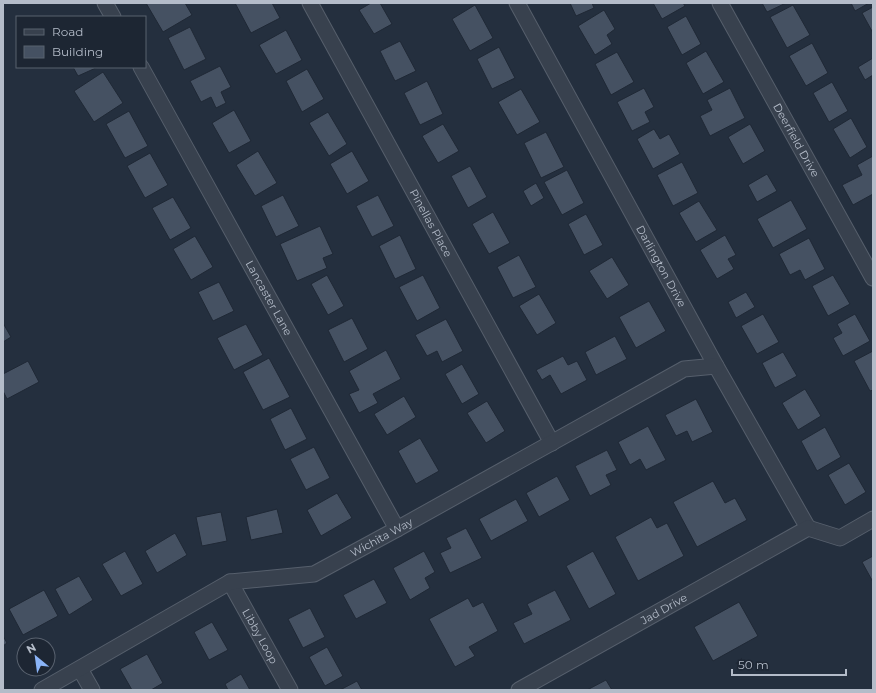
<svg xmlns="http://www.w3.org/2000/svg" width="876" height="693" font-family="Montserrat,sans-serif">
	<rect width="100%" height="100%" fill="#242f3e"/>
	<!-- building -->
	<path fill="#455162" stroke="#1f2835" d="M146 3H185L192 15 163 32Z
		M235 3H272L280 18 251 33Z
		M371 3H380L392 24 374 34 359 10Z
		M570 3H592L594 8 576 16Z
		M653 3H683L685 6 662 19Z
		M762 3H786L767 12Z
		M851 3H869L855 11Z
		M475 5 493 38 470 51 452 19Z
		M793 5 810 35 787 48 770 17Z
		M873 7V33L862 13Z
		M604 10 615 29 607 35 612 44 595 55 578 26Z
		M686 16 701 44 682 55 667 27Z
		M190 27 206 59 184 70 168 38Z
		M286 30 302 60 276 74 259 45Z
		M400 41 416 71 395 81 380 51Z
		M812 43 828 73 806 86 789 56Z
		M499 47 515 78 492 89 477 59Z
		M706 51 724 82 703 94 686 63Z
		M617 52 634 82 611 95 595 64Z
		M873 58V75L865 80 858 67Z
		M220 66 231 87 221 92 226 103 216 108 211 97 201 102 190 81Z
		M73 67H98L78 76Z
		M307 69 324 99 302 112 286 81Z
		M103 72 123 103 94 122 74 91Z
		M427 81 443 114 420 125 404 93Z
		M832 82 848 111 829 122 813 93Z
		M644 88 654 107 645 112 650 122 632 131 617 102Z
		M730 88 745 118 710 136 700 116 712 110 707 100Z
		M521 89 540 122 517 135 498 102Z
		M234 110 251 141 229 153 212 123Z
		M129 111 148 146 125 158 106 124Z
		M328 112 347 144 329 156 309 123Z
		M851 118 867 147 850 158 833 129Z
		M443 124 459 151 438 163 422 136Z
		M750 124 765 151 743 164 728 137Z
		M654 129 660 139 669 134 680 154 653 169 637 139Z
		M546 132 564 167 541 178 524 143Z
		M258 151 277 183 255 196 236 165Z
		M352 151 369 181 347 194 330 164Z
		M150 153 168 185 145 198 127 166Z
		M873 156V194L853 205 842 185 862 175 857 165Z
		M682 162 698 193 673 206 657 175Z
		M470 166 487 197 468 208 451 176Z
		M567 170 584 203 562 215 544 182Z
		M767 174 777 191 757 202 748 185Z
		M536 183 544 198 531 206 523 191Z
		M283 195 299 226 276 237 261 206Z
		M378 195 394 226 372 237 356 206Z
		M173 197 191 228 170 240 152 208Z
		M791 200 807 229 773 248 757 219Z
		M699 201 717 230 696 242 679 213Z
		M493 212 510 243 489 254 472 224Z
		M586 214 603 245 584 255 568 224Z
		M320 226 333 254 323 258 327 268 297 281 280 244Z
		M400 235 416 269 395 279 379 246Z
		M725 235 736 255 728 259 734 269 717 279 700 250Z
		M195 236 213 267 191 280 173 249Z
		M809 238 825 269 805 280 800 270 790 275 779 254Z
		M519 255 536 287 513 298 497 267Z
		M612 257 629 285 607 299 589 271Z
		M327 275 344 306 328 315 311 284Z
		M423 275 440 308 417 321 399 287Z
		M833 275 850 304 828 316 812 286Z
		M219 282 234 311 213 321 198 292Z
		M746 292 755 307 736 318 728 302Z
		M539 294 556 323 537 335 519 306Z
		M649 301 666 331 636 348 619 317Z
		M763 314 779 342 757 354 741 326Z
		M855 314 870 341 843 356 833 338 842 333 837 324Z
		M352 318 368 349 344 362 328 330Z
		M446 319 463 351 442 362 437 351 427 356 415 335Z
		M3 323 11 337 3 342Z
		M246 324 263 355 234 370 217 338Z
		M615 336 627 359 596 375 585 352Z
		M386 350 401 379 373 394 378 403 359 413 349 394 359 390 349 371Z
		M873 351V390L870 391 854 361Z
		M783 352 797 376 775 388 762 363Z
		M563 356 568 365 577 361 587 380 561 394 550 375 542 380 536 370Z
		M269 358 290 397 263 410 243 372Z
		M28 361 39 382 7 399 3 391V374Z
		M462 364 479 394 462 404 445 374Z
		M805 389 821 416 798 430 782 403Z
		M404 396 416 417 387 435 374 414Z
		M696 399 713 432 692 442 687 431 676 436 665 415Z
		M487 401 505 431 486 443 467 413Z
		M291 408 307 439 285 450 270 419Z
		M648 426 666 460 646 470 640 459 630 465 618 442Z
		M825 427 841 457 817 471 801 441Z
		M420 438 439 471 416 484 398 451Z
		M314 447 330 478 306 490 290 459Z
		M607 450 617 470 606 475 611 485 590 496 575 466Z
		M849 463 866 492 845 505 828 475Z
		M557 476 570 500 539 517 526 493Z
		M713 481 725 503 735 498 747 520 697 547 673 502Z
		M337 493 352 518 321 536 307 510Z
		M516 499 528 521 491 541 479 519Z
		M277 509 283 533 251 540 246 517Z
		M221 512 227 541 202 546 196 517Z
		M651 517 657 528 667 523 684 556 638 581 615 537Z
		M466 528 482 558 450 573 440 553 451 548 446 538Z
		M175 533 187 555 157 573 145 551Z
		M125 551 143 584 121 596 102 564Z
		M424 551 435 572 425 578 430 588 410 600 393 568Z
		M593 551 616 594 589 609 566 566Z
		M873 556V582L862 562Z
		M79 576 93 600 69 615 55 589Z
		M374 579 387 603 356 619 343 595Z
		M44 590 58 616 23 635 9 609Z
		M555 590 571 620 524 644 513 623 532 614 527 604Z
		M468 598 473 607 483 602 498 631 469 647 475 656 455 667 429 619Z
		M739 602 758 636 713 661 694 627Z
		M310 608 325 637 303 648 288 619Z
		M212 622 228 650 209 660 194 632Z
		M3 636 7 643 3 646Z
		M327 647 343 676 325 686 309 657Z
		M147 654 163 683 151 690H132L120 669Z
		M241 674 250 690H228L225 684Z
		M606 680 612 690H587Z
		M357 681 362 690H340Z"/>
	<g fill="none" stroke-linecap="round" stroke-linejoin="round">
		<defs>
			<g id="minor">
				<path d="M105 3 113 17"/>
				<path id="s1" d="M310 3 552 443"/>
				<path id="s2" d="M517 3 716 366 808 528"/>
				<path id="s3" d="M720 3 873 278"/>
				<path id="s4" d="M141 67 397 529"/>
				<path d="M808 528 840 538 873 519"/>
				<path id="s5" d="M230 582 290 690"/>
				<path d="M80 669 92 690"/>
				<path id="s6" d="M42 690 230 582 314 574 397 529 684 369 716 366"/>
				<path id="s7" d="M519 690 808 528"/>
			</g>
		</defs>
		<!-- minor casing -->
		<use href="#minor" stroke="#565f6c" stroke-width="17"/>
		<!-- minor -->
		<use href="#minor" stroke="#38414e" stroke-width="15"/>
	</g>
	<g text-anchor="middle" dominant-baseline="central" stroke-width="3" stroke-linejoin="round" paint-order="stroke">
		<!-- street labels -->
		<g font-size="11" fill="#b4bcc9" stroke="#1d2633">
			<text stroke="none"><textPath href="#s3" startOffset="157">Deerfield Drive</textPath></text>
			<text stroke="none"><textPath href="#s1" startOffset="251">Pinellas Place</textPath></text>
			<text stroke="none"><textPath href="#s2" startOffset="300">Darlington Drive</textPath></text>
			<text stroke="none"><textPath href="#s4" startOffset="264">Lancaster Lane</textPath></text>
			<text stroke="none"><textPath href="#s6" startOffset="378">Wichita Way</textPath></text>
			<text stroke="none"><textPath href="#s7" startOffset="166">Jad Drive</textPath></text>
			<text stroke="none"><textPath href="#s5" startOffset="62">Libby Loop</textPath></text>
		</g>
	</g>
	<!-- border -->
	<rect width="876" height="693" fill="none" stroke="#b4bcc9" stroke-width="8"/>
	<!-- legend -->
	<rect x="16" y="16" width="130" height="52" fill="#1d2633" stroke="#59626f"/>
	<rect x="24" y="29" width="20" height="6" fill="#38414e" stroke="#59626f"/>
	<text x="52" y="36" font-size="12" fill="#b4bcc9">Road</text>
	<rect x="24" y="46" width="20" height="12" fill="#455162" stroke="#59626f"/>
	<text x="52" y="56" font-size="12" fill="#b4bcc9">Building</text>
	<!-- north arrow -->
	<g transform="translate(36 657) rotate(331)"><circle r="19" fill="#1d2633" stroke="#59626f"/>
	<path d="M0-3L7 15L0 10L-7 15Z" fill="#8ab4f8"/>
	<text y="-6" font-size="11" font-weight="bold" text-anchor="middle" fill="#b4bcc9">N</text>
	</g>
	<!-- scale -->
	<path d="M732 669v6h114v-6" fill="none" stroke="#b4bcc9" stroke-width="2"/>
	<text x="738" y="669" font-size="12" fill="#b4bcc9" stroke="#1d2633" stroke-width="3" paint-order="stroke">50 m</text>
</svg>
